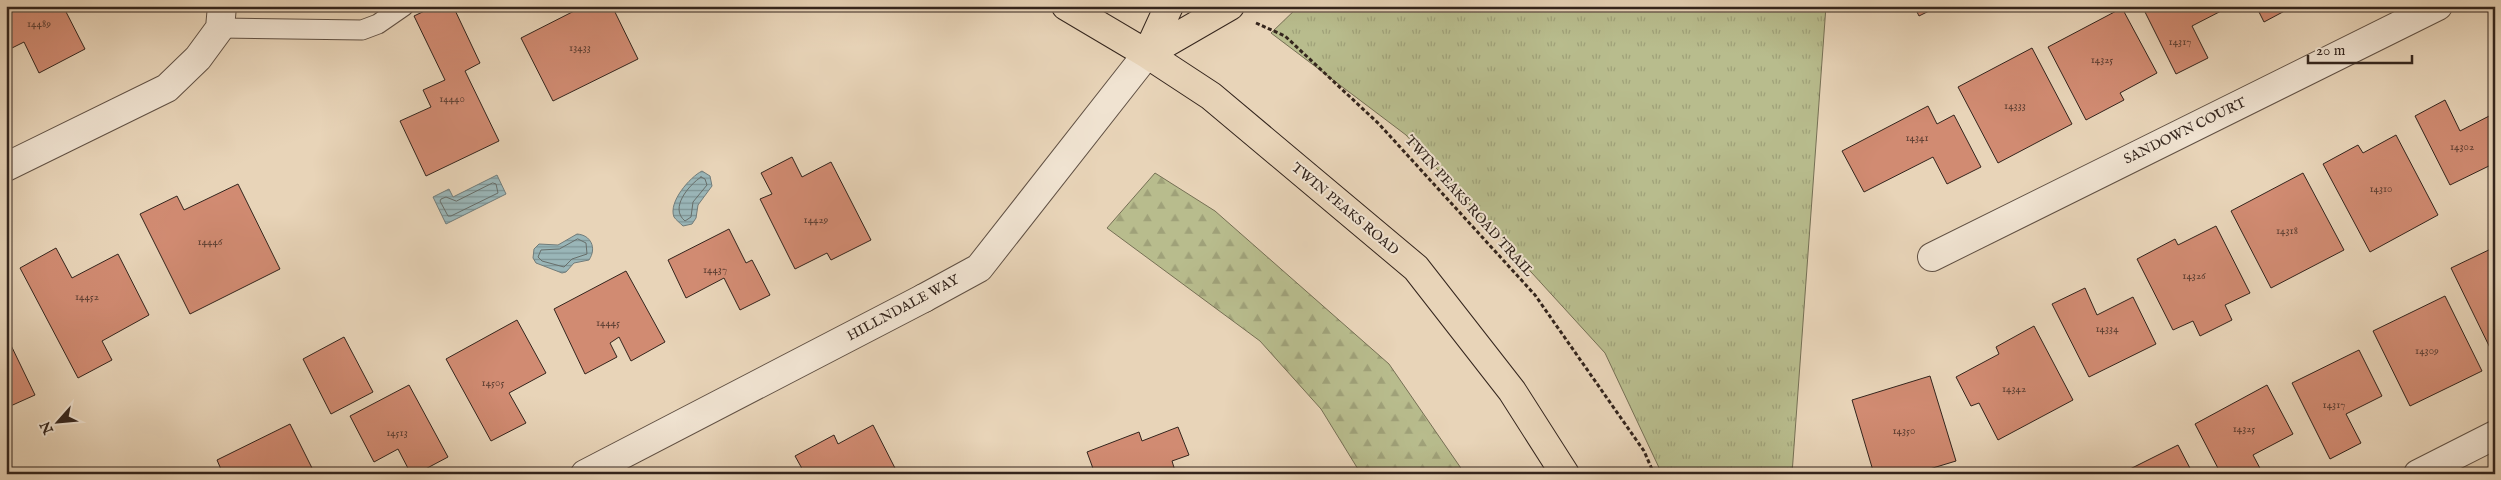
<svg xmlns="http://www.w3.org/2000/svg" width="2501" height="480" font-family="'IM FELL English',serif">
	<defs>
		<pattern id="grass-tufts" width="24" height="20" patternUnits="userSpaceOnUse" patternTransform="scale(1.25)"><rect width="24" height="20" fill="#b8bc8d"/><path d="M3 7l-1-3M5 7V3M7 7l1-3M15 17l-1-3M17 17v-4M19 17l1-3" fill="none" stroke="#9fa179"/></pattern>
		<pattern id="forest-firs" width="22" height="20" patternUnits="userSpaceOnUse" patternTransform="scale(1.25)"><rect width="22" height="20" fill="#b8bc8d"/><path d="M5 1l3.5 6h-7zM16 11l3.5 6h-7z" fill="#9fa179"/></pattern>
		<pattern id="water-rules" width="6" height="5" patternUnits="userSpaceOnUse" patternTransform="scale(1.25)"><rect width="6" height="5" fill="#9ab6b8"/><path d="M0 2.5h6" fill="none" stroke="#7e9495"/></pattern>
	</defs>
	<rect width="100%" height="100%" fill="#e8d4b8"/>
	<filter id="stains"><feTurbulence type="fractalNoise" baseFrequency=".004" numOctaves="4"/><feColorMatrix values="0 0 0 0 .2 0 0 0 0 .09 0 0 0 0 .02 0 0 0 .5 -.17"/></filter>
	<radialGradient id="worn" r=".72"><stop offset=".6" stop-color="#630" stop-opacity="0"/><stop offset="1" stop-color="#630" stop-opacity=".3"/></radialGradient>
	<!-- grass -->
	<path fill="url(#grass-tufts)" stroke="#767055" d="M1299 6H1826L1792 474H1662L1605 353 1406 135 1271 33Z"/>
	<!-- forest -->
	<path fill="url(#forest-firs)" stroke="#767055" d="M1155 173 1215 211 1389 364 1465 474H1361L1321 409 1260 341 1107 228Z"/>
	<!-- water -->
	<path fill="url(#water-rules)" stroke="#717c7a" d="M702 171 710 176 712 186 698 205 696 218 692 224 683 226C680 223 676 220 674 217 668 202 690 177 702 171Z
		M497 175 506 194 446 224 433 197 449 189 453 197Z
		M577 234C591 235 597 248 589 260L574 263 566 272 562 273 536 263 533 258 534 249 539 244 558 245Z"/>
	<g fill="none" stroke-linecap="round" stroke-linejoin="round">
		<!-- shore -->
		<path stroke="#676e6a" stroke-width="1" d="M701 177 705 179 707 185 693 202 691 217 685 221C669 208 689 185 701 177Z
			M493 183 496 184 498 193 451 216H448L440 201 441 199 446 197 456 201Z
			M578 239 586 243 587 254 572 259 564 267 542 261 538 257 541 250 559 249Z"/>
	</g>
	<!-- building -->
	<path fill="#d18b72" stroke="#34251d" d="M6 6H63L85 49 39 73 24 42 6 51Z
		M435 6H453L480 63 465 71 499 141 426 176 400 121 431 107 423 90 445 80 414 16Z
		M584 6H612L638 59 553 101 521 38Z
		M1914 6H1939L1919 16Z
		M2142 6H2224L2225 9 2192 26 2208 58 2176 74Z
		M2256 6H2294L2264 22Z
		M2122 8 2157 73 2120 93 2124 100 2086 120 2048 47Z
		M2032 48 2072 124 1998 163 1958 87Z
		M2445 100 2460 131 2495 113V163L2450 185 2415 116Z
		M1928 106 1937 124 1954 115 1981 167 1947 184 1933 157 1864 192 1842 151Z
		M2396 135 2438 215 2370 252 2323 164 2358 145 2363 153Z
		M792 157 802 177 831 162 871 240 831 260 827 253 795 269 760 199 772 194 761 173Z
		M2303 173 2344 250 2271 288 2231 211Z
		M238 184 280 269 190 314 140 214 177 196 184 210Z
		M2216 226 2250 293 2225 305 2232 320 2200 336 2193 321 2173 330 2137 259 2175 239 2178 245Z
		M729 229 746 263 752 260 770 295 740 310 724 278 686 298 668 260Z
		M2495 247V358L2451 268Z
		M56 248 72 278 118 254 149 315 102 341 112 360 78 378 20 268Z
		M626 271 665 342 631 361 619 337 610 343 617 357 585 374 554 309Z
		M2085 288 2097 315 2133 297 2156 344 2089 377 2052 304Z
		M2445 296 2482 371 2410 406 2373 331Z
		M517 320 546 373 509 393 526 423 491 441 446 359Z
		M2034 326 2073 400 1998 440 1979 403 1971 406 1956 377 1999 354 1996 347Z
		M6 335 35 395 6 408Z
		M344 337 373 392 331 414 303 359Z
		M2359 350 2382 396 2346 414 2361 443 2330 459 2292 383Z
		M1930 376 1956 461 1913 474H1874L1852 400Z
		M409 385 448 457 416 474H411L398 449 374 462 350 416Z
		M2267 385 2293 434 2253 455 2263 474H2221L2195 424Z
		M290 424 315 474H223L217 460Z
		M873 425 898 474H805L795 456 834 435 838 444Z
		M1178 427 1189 455 1172 461 1176 474H1095L1087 452 1139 432 1142 441Z
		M2178 445 2193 474H2120Z"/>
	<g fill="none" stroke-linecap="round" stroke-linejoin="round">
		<defs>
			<path id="service" d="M220 28 362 30 378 24 404 6"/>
			<path id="minor" d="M6 167 167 88 198 58 220 28 222 6
				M1932 257 2438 6
				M585 474 924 298
				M2418 474 2495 435"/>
			<path id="tertiary" d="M924 298 979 268 1147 54"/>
			<path id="primary" d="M1066 6 1147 54 1211 96 1416 268 1512 391 1565 474
				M1147 54 1230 6
				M1147 54 1169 6"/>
		</defs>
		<!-- service casing -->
		<use href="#service" stroke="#615144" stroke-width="21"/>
		<!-- minor casing -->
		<use href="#minor" stroke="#615144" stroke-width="30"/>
		<!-- tertiary casing -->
		<use href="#tertiary" stroke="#615144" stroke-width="30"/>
		<!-- primary casing -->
		<use href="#primary" stroke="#34251d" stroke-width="30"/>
		<!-- path -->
		<path stroke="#34251d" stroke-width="3" stroke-dasharray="4 2.5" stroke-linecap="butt" d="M1256 23 1285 36 1379 124 1535 295 1644 451 1654 474"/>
		<!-- service -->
		<use href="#service" stroke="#f0e3d1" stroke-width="19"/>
		<!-- minor -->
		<use href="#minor" stroke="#f0e3d1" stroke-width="28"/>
		<!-- tertiary -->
		<use href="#tertiary" stroke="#f0e3d1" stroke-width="28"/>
		<!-- primary -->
		<use href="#primary" stroke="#e8d4b8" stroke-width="28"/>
	</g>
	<g text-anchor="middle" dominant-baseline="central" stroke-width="4" stroke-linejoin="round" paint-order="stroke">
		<!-- number labels -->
		<g font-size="11" fill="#5b3e32">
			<text x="39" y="24">14489</text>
			<text x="2180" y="42">14317</text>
			<text x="580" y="48">13433</text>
			<text x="2102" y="60">14325</text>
			<text x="452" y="99">14440</text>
			<text x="2015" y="106">14333</text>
			<text x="1917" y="138">14341</text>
			<text x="2462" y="147">14302</text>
			<text x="2381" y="189">14310</text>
			<text x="816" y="220">14429</text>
			<text x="2287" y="231">14318</text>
			<text x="210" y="242">14446</text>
			<text x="715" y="270">14437</text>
			<text x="2194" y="276">14326</text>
			<text x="87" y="297">14452</text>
			<text x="608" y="323">14445</text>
			<text x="2107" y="329">14334</text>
			<text x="2427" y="351">14309</text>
			<text x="493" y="383">14505</text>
			<text x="2014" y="389">14342</text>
			<text x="2334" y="405">14317</text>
			<text x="2244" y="429">14325</text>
			<text x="1904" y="431">14350</text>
			<text x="397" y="433">14513</text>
		</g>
		<!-- street labels -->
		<g font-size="14" fill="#34251d" stroke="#f0e3d1">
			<text transform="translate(2185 131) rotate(-26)">SANDOWN COURT</text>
			<text transform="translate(1469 206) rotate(48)">TWIN PEAKS ROAD TRAIL</text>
			<text transform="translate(1345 209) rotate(40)">TWIN PEAKS ROAD</text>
			<text transform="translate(903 308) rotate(-28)">HILLNDALE WAY</text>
		</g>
	</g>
	<!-- margin -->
	<rect width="2501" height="480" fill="none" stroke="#e8d4b8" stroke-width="25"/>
	<rect x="8" y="8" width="2486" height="465" fill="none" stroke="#34251d" stroke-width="2.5"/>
	<rect x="12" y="12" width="2476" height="455" fill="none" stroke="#34251d"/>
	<!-- north arrow -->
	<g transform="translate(58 422) rotate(243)" stroke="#f0e3d1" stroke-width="4" paint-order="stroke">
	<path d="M0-4L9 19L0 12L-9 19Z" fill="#34251d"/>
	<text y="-8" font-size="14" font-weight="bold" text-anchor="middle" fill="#34251d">N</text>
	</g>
	<!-- scale -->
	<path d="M2308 55v8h104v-8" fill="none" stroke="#34251d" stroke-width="2.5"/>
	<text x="2316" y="55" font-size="15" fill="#34251d" stroke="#f0e3d1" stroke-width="4" paint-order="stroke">20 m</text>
	<rect width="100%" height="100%" filter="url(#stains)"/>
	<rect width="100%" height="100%" fill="url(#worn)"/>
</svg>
